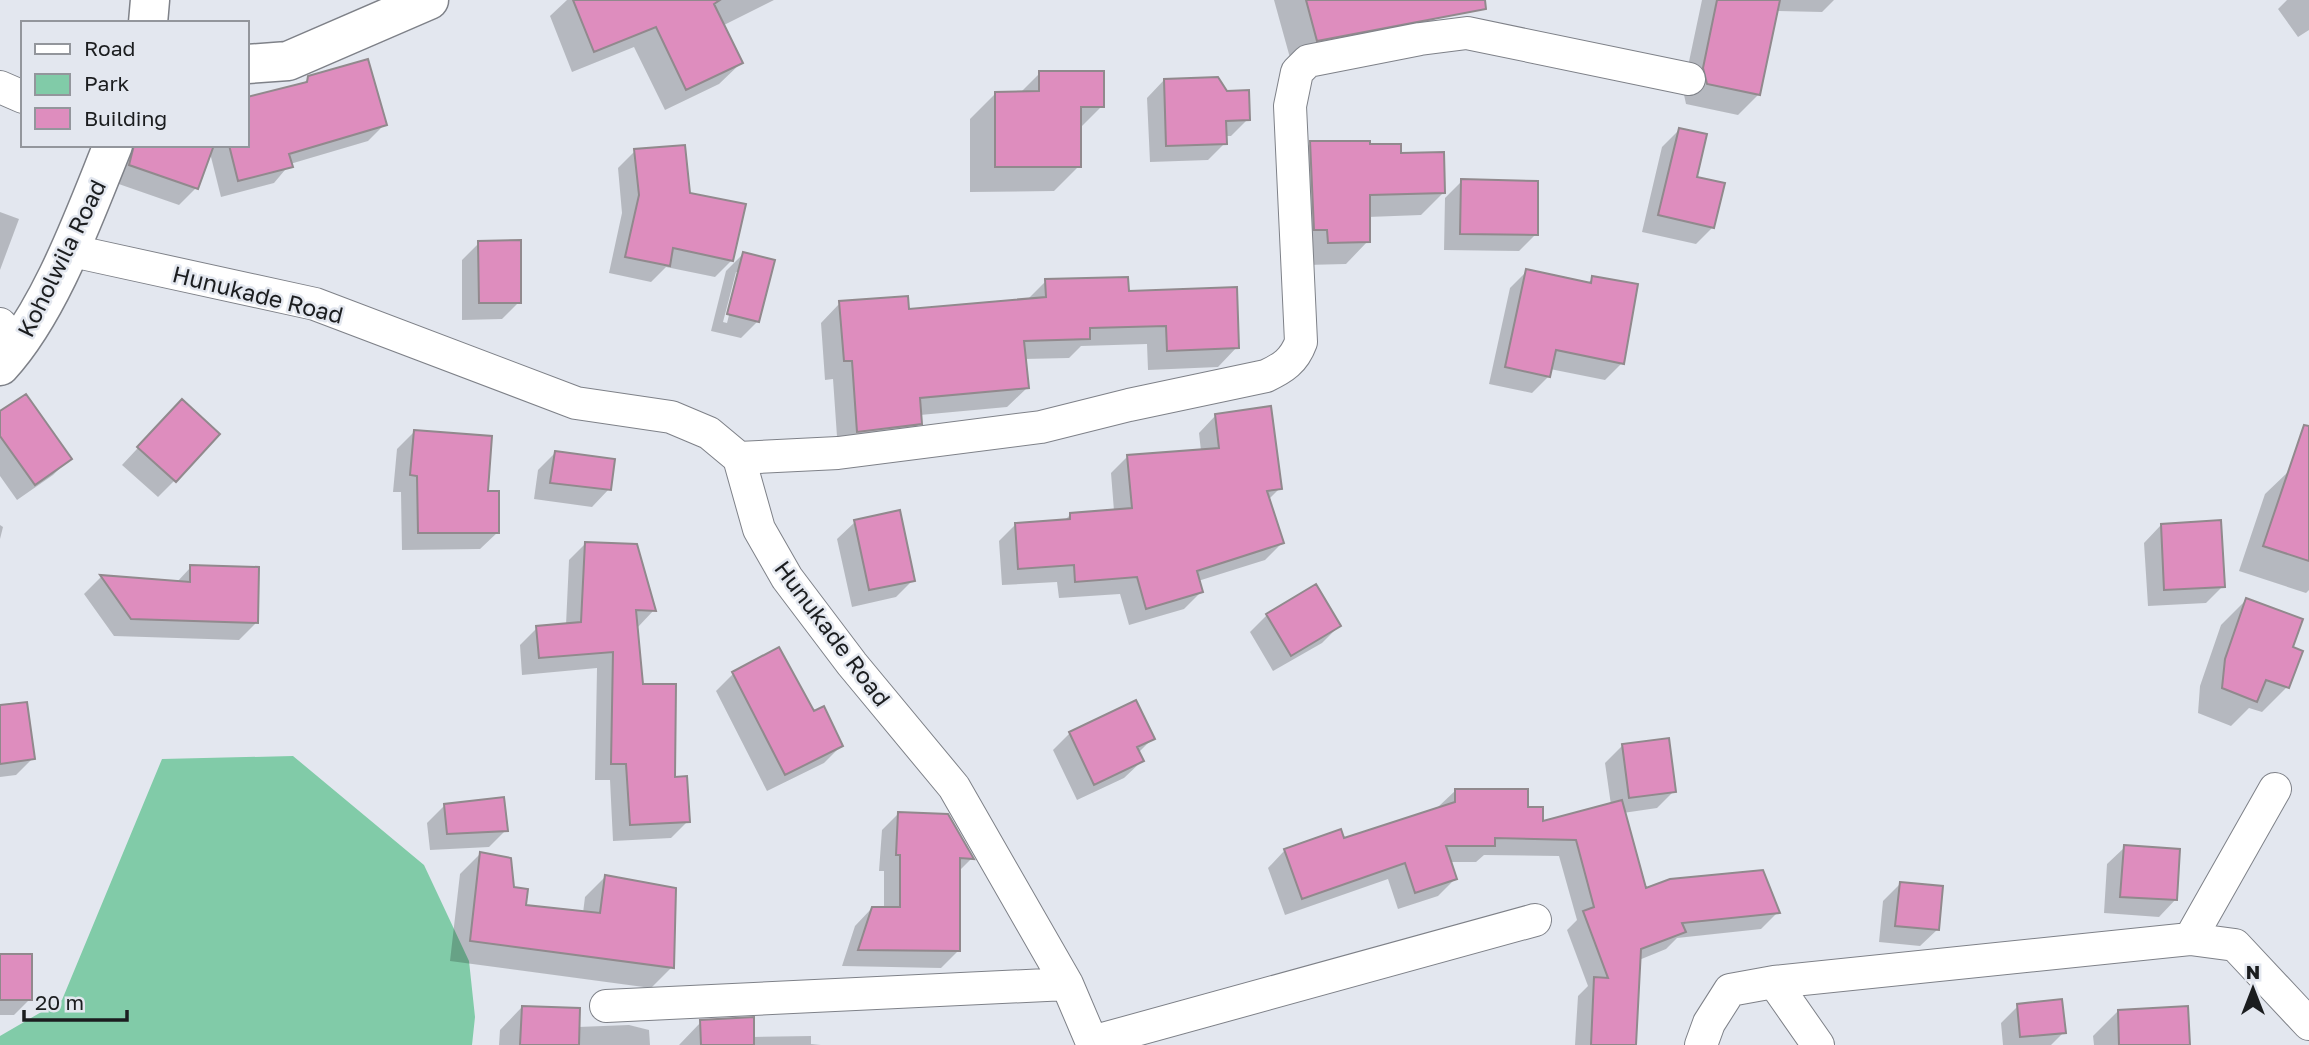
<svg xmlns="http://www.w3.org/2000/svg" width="2309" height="1045" font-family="'Golos Text',sans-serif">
	<rect width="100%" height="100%" fill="#e3e7ef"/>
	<!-- green -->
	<path fill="#81cba8" d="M293 756 424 865 469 961 475 1017 472 1045H0V1036L62 1000 162 759Z"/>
	<!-- shadow -->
	<path fill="#0003" fill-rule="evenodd" d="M567 0H774L722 26 741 63 719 84 665 110 634 47 572 72 550 16Z
		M1274 0H1431L1436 18 1411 43 1292 65Z
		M1702 0H1834L1822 12 1776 11 1759 94 1738 115 1686 104 1683 90Z
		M2287 0H2309V30L2298 37 2278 9Z
		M1040 73 1102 106 1079 129V166L1054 191 970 192V119L995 94 1020 93Z
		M309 78 385 124 368 141 290 164 274 183 221 197 208 145H247V99L302 85Z
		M1164 80 1248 119 1231 136H1225V143L1208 160 1150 162 1147 98Z
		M1679 130 1713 227 1696 244 1642 232 1662 147Z
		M1311 143 1368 146 1399 155 1443 193 1421 215 1368 217V241L1346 264 1306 265 1288 165Z
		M120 145H191L196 188 179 205 113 182Z
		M635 151 688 194 732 260 715 277 666 267 651 282 609 273 622 213 618 168Z
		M1462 181 1536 234 1519 251 1444 250 1445 198Z
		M0 212 19 219 0 270Z
		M479 243 519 302 502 319 462 320V260Z
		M743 254 758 321 741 338 711 331 726 271ZM736 272H740L727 323 723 322Z
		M1527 271 1587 284 1593 278 1622 363 1605 380 1550 369 1549 376 1532 393 1489 384 1510 288Z
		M1046 281 1127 293 1237 347 1218 367 1148 370 1147 344 1081 346 1069 358 1024 359 1027 388 1007 407 920 415V423L901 443 838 451 833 379 825 380 821 323 840 303 908 311 1026 301Z
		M0 414 70 458 53 475 17 500 0 476Z
		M1216 415 1280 488 1268 500 1282 543 1265 560 1198 581 1201 592 1184 609 1129 625 1120 594 1059 598 1057 582 1002 585 999 541 1016 524 1064 521 1071 514 1114 511 1111 473 1128 456 1201 451 1199 433Z
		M165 419 175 480 158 497 122 465Z
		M414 432 486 493 498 532 480 549 402 550 401 492H393L397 449Z
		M555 453 609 489 592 507 534 499 538 470Z
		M2291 469 2309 475V590L2306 593 2239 571 2265 494Z
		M855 522 913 580 896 597 852 607 837 539Z
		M0 525 3 527 0 539Z
		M2161 525 2223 586 2206 603 2148 606 2144 543Z
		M586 543 654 610 638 627 641 685 688 821 671 838 613 841 610 780H595L597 668 522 675 520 645 537 628 566 625 569 560Z
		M191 567 256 623 239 640 114 636 84 594 101 577 176 583Z
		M2246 600 2291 648 2287 687 2262 712 2249 708 2231 726 2198 713 2200 686 2221 625Z
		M1267 615 1339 626 1322 643 1273 671 1250 632Z
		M733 674 813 713 841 746 824 763 767 791 716 691Z
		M0 707 33 758 16 775 0 777Z
		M1070 733 1152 739 1138 753 1142 761 1124 778 1077 800 1053 750Z
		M1622 746 1674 791 1657 808 1623 813 1645 890 1778 912 1761 929 1677 938 1666 949 1639 960 1635 1045H1575L1578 996 1588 986 1567 930 1577 920 1559 856 1484 855 1476 862H1450L1455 879 1438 896 1398 909 1388 879 1285 915 1268 868 1285 850 1343 840 1438 807 1456 790 1526 809 1541 824 1611 805 1605 763Z
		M444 806 506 830 489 847 430 850 427 823Z
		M899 813 972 858 958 872V951L941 968 842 966 855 926 872 908H884V871H879L882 830Z
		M2125 847 2176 899 2159 917 2104 913 2107 864Z
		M480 854 524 906 583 913 585 897 605 877 672 967 651 988 450 961 460 874Z
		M1900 884 1938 929 1920 946 1879 942 1883 901Z
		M0 956 30 999 14 1015H0Z
		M2018 1006 2064 1032 2051 1045H2003L2001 1023Z
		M522 1007 578 1027 629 1025 649 1030 650 1045H499L500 1030Z
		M2118 1011 2188 1045H2094L2093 1036Z
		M701 1022 752 1037 811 1036V1044L821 1045H679Z"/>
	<!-- building -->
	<path fill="#de8dbe" stroke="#91898d" stroke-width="2" d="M573 0H720L714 4 743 63 686 90 656 27 594 52Z
		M1306 0H1485L1486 9 1317 41Z
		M1717 0H1780L1760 95 1707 84 1703 68Z
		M368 59 387 125 289 154 293 167 238 181 229 145H247V97L307 82 308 76Z
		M1039 71H1104V107H1081V167H995V92L1039 91Z
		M1218 77 1227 91 1249 90 1250 120 1226 121 1227 144 1166 146 1164 79Z
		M1679 128 1707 134 1697 177 1725 183 1714 228 1658 215Z
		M1310 141H1370V144H1401V153L1444 152 1445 193 1370 195V242L1328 243 1327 230H1314Z
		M134 145H214L198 189 129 165Z
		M685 145 690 193 746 204 733 261 673 248 670 266 625 257 639 195 634 149Z
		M1461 179 1538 181V235L1460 234Z
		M521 240V303H479L478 241Z
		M743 252 775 260 759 322 727 314Z
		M1526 269 1591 283 1592 276 1638 284 1624 364 1556 350 1550 377 1505 367Z
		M1128 277 1129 291 1237 287 1239 348 1167 351 1166 326 1090 328V339L1024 341 1029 388 920 398 922 424 857 432 852 361H844L839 301 908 296 909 309 1046 297 1045 279Z
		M26 394 72 459 35 485 0 436V411Z
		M182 399 220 434 176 482 137 447Z
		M1271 406 1282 489 1267 491 1284 543 1197 571 1203 592 1146 609 1137 577 1075 582 1074 565 1018 569 1015 523 1070 519V513L1132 508 1127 455 1219 448 1215 414Z
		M2304 425 2309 426V561L2263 546Z
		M414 430 492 436 488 491H499V533H418L417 476 410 475Z
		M555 451 615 459 611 490 550 483Z
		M900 510 915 581 869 590 854 520Z
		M2221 520 2225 587 2164 590 2161 524Z
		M585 542 637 544 656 611 636 610 643 684H676L675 777 687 776 690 822 630 825 626 764H611L613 652 539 658 536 626 581 622Z
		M190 565 259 567 258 623 131 619 100 575 190 582Z
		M1316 584 1341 626 1291 656 1266 614Z
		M2246 598 2303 619 2293 647 2303 651 2289 688 2266 680 2257 702 2222 688 2225 659Z
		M779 647 814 711 824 706 843 746 785 775 732 672Z
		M1136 700 1155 739 1137 747 1144 761 1094 785 1069 732Z
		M27 702 35 759 0 764V705Z
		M1669 738 1676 792 1629 798 1622 744Z
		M1455 789H1528V807H1543V821L1622 800 1646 888 1670 879 1763 870 1780 913 1682 923 1686 932 1641 949 1636 1045H1591L1594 977 1608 978 1583 911 1594 907 1576 840 1495 838V846H1446L1457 879 1415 893 1405 863 1302 899 1284 849 1341 829 1344 838 1455 802Z
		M504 797 508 831 447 834 444 804Z
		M898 812 948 814 974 859 960 858V951L858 950 872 907H900V855H896Z
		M2124 845 2180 849 2177 900 2120 897Z
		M480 852 511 858 514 887 528 889 526 905 600 913 605 875 676 888 674 968 470 941Z
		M1900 882 1943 886 1939 930 1895 926Z
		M0 954H32V1000H0Z
		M2062 999 2066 1033 2020 1037 2017 1004Z
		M522 1006 580 1008 579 1045H520Z
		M2188 1006 2190 1045H2119L2118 1010Z
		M754 1017V1045H701L700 1020Z"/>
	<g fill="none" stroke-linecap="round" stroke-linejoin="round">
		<defs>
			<path id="minor" d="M0 87 23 97
				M68 250 315 304 576 403 671 417 709 433 739 458 759 529 787 578 852 664 954 787 1067 984 1093 1045
				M0 324 19 345
				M739 458 838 453 1041 427 1129 405 1266 376C1283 368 1294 361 1301 342L1290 106 1297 72 1308 61 1420 39 1467 33 1689 79
				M2190 939 2275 789
				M1774 982 1818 1045
				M606 1006 1067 984
				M1092 1042 1535 920
				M1701 1045 1709 1023 1730 990 1774 982 2190 939 2235 945 2309 1024"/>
			<path id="tertiary" d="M148 23 150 0
				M247 64 288 61 429 0
				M0 366C50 312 85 214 113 145"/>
		</defs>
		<!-- minor casing -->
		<use href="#minor" stroke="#7e8188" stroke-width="34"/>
		<!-- tertiary casing -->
		<use href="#tertiary" stroke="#7e8188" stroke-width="41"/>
		<!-- minor -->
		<use href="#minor" stroke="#fff" stroke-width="32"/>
		<!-- tertiary -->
		<use href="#tertiary" stroke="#fff" stroke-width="38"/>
	</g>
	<g text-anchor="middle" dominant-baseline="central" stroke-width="5" stroke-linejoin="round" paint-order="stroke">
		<!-- street labels -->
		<g font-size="23" fill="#1b1d1f" stroke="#e3e7ef">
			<text transform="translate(61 258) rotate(-64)">Koholwila Road</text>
			<text transform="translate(258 294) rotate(14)">Hunukade Road</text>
			<text transform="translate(833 633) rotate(53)">Hunukade Road</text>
		</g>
	</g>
	<!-- legend -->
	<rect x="21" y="21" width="228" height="126" fill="#e3e7ef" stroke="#93969c" stroke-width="2"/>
	<rect x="35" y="44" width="35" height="10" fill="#ffffff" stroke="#93969c" stroke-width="2"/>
	<text x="84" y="56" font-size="21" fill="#1b1d1f">Road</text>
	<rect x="35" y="74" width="35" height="21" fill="#81cba8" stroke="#93969c" stroke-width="2"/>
	<text x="84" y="91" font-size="21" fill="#1b1d1f">Park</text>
	<rect x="35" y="108" width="35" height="21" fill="#de8dbe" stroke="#93969c" stroke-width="2"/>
	<text x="84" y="126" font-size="21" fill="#1b1d1f">Building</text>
	<!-- north arrow -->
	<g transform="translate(2253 989)" stroke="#e3e7ef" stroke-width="5" paint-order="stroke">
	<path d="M0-5L12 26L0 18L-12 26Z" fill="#1b1d1f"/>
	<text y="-10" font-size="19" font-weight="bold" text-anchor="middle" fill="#1b1d1f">N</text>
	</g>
	<!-- scale -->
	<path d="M24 1010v10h103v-10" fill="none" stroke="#1b1d1f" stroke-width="3.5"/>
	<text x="35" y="1010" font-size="21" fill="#1b1d1f" stroke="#e3e7ef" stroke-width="5" paint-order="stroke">20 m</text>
</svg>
